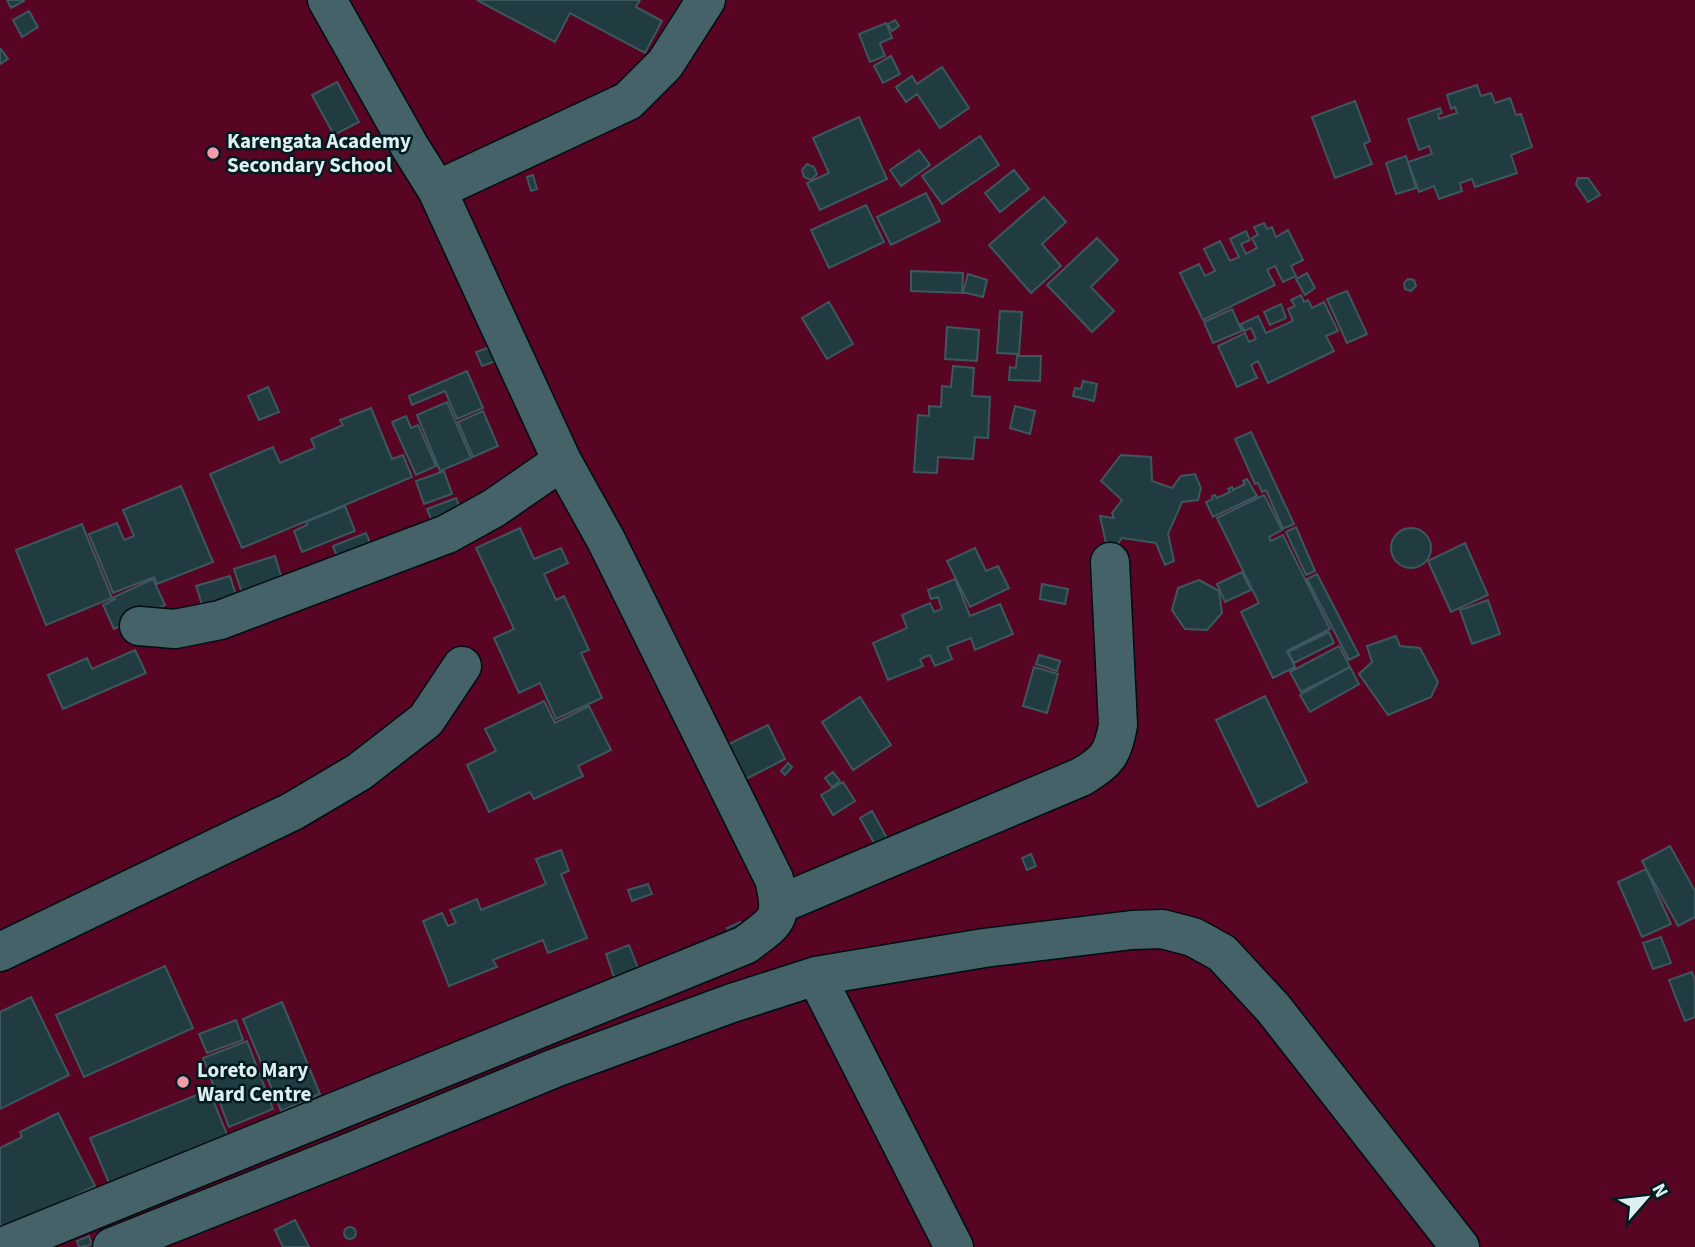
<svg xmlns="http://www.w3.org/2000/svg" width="1695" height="1247" font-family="'Source Sans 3',sans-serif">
	<rect width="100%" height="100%" fill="#08252a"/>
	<!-- green -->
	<path fill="#580423" d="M0 0H1695V1247H0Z"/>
	<!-- building -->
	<path fill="#203c41" stroke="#3c585e" stroke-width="2" d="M7 0H23L24 1 11 8Z
		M477 0H640L636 7 662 21 645 53 570 13 555 42Z
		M29 11 38 27 22 37 13 20Z
		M895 20 899 26 892 31 888 24Z
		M886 23 892 38 880 43 885 56 870 62 859 34Z
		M1 49 8 59 0 64V50Z
		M891 56 900 74 883 83 874 66Z
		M942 67 969 108 940 128 917 94 906 102 896 87 912 76 917 84Z
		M337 82 359 122 334 135 312 95Z
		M1477 85 1481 96 1491 93 1495 103 1510 98 1516 115 1521 114 1532 147 1511 155 1517 173 1475 187 1472 179 1460 183 1462 191 1439 199 1434 186 1419 192 1408 162 1432 154 1429 146 1419 150 1408 119 1440 108 1442 113 1438 114 1439 119 1457 113 1455 107 1451 109 1447 95Z
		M1355 101 1370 141 1364 144 1372 164 1335 178 1312 117Z
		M859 117 887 179 820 210 807 183 829 173 813 138Z
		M980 136 999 165 942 204 922 176Z
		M919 150 930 165 901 186 890 170Z
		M1406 156 1416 188 1396 194 1386 163Z
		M807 164 814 167 817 174 811 180 804 177 802 170Z
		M1014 170 1029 189 1000 212 985 193Z
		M533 175 537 189 531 191 527 177Z
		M1578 178H1588L1600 195 1588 202 1576 184Z
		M926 193 940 221 891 245 877 217Z
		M1044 197 1066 222 1042 244 1061 266 1031 293 989 245Z
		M866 205 884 242 829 268 811 230Z
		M1264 223 1267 229 1272 227 1276 237 1288 230 1303 260 1291 266 1296 276 1283 282 1275 266 1267 270 1275 285 1203 320 1180 273 1199 264 1205 276 1215 271 1204 249 1220 241 1230 261 1239 257 1230 239 1246 231 1250 240 1241 244 1246 254 1257 248 1252 238 1258 235 1254 227Z
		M1097 238 1118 260 1091 287 1114 311 1092 332 1047 285Z
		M911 271 963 273 962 293 911 291Z
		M1307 273 1315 288 1305 295 1296 279Z
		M968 274 987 280 983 297 963 292Z
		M1408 279 1414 280 1416 286 1411 291 1405 289 1404 283Z
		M1347 291 1367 334 1347 343 1327 299Z
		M1301 295 1304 302 1308 300 1312 308 1324 302 1338 331 1326 336 1334 351 1268 383 1258 361 1251 365 1257 378 1237 387 1218 346 1245 333 1249 342 1256 339 1251 328 1244 331 1241 324 1258 316 1266 333 1293 321 1288 309 1295 306 1291 300Z
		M829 302 853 344 827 359 802 318Z
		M1281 304 1286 318 1270 325 1264 312Z
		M1232 309 1242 331 1213 343 1204 322Z
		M1000 311 1022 312 1019 354 997 353Z
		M947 327 979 330 977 361 945 359Z
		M490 347 496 361 482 366 476 352Z
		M1017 356H1041L1040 381 1009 380 1010 367 1016 368Z
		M953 366 974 368 972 396 990 397 988 438 975 437 973 459 938 457 937 473 914 472 918 415 929 416V406L941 407 942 386 951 387Z
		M467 371 483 408 457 419 445 391 412 405 409 396Z
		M1083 381 1097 384 1094 401 1073 396 1075 388 1081 389Z
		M268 387 279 412 259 420 248 396Z
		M447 402 471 458 440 471 417 415Z
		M1015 406 1035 411 1030 434 1010 428Z
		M371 408 392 459 403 455 412 477 242 548 210 474 273 447 280 463 315 448 311 439 343 425 340 420Z
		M483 411 498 446 473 457 458 422Z
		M406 416 411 428 418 425 436 466 416 475 392 422Z
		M1251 432 1294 524 1283 529 1266 490 1262 492 1258 483 1255 484 1235 439Z
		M1121 455 1151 457 1152 481 1172 488 1181 476 1195 474 1201 488 1198 500 1182 502 1168 534 1174 561 1165 565 1156 543 1122 538 1117 545 1107 548 1100 516 1114 518 1112 513 1122 500 1101 481Z
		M444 471 452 494 424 504 416 481Z
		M1247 479 1257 496 1213 517 1206 502 1213 499 1212 496 1215 495 1217 498 1230 492 1228 489 1232 487 1233 490 1245 484 1243 481Z
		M181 486 213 562 157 584 154 577 113 593 89 534 117 523 124 540 134 536 123 510Z
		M1264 495 1282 530 1269 537 1271 541 1283 535 1330 629 1287 651 1295 667 1273 678 1241 612 1259 603 1217 518Z
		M456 498 464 518 435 529 427 509Z
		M345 506 355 531 302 552 294 531 307 525 306 522Z
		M82 524 112 598 46 625 16 550Z
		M1296 527 1315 571 1306 575 1286 532Z
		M1391 548a20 20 0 1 1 40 0a20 20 0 1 1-40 0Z
		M520 528 534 559 561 548 568 563 544 574 556 600 564 596 589 650 581 653 602 698 556 719 540 683 519 693 494 638 514 629 476 548Z
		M366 533 374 553 340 565 333 546Z
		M1465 543 1488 595 1451 612 1428 561Z
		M975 548 986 571 998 566 1009 588 970 607 947 561Z
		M275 556 284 586 244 599 234 569Z
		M1242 572 1251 590 1225 602 1217 584Z
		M1317 574 1359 655 1349 660 1307 579Z
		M230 576 238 601 204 611 196 586Z
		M153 579 165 605 114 629 103 605 115 599 114 597Z
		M955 579 970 616 1000 604 1013 634 975 650 971 638 947 647 952 659 935 666 930 655 920 659 923 666 888 680 873 643 907 628 902 615 930 603 934 612 942 609 938 597 931 599 928 590Z
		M1199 580 1219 591 1222 613 1207 630 1185 629 1172 610 1178 588Z
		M1042 584 1068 589 1065 604 1040 599Z
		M1488 600 1500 634 1472 644 1460 610Z
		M1329 632 1334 643 1294 663 1288 652Z
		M1396 636 1400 646 1420 648 1438 682 1431 697 1388 715 1359 674 1372 662 1367 646Z
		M1339 646 1350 667 1301 692 1290 672Z
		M135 650 146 673 63 709 48 675 87 658 92 669Z
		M1039 655 1060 661 1057 671 1036 664Z
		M1034 667 1058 674 1047 713 1023 706Z
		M1350 667 1359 684 1310 712 1300 695Z
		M1265 696 1307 782 1258 807 1216 720Z
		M860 697 891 745 853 770 822 722Z
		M544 701 555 723 589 706 611 750 578 766 583 776 534 799 530 792 489 812 467 765 496 751 485 729Z
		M768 725 785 759 744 780 727 745Z
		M788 763 792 767 785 775 781 771Z
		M833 772 840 781 832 787 825 778Z
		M843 782 855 801 833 815 821 795Z
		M872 811 894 851 882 857 860 818Z
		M1670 846 1695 891V917L1678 926 1642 861Z
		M561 850 569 871 561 874 587 938 548 953 543 940 493 960 497 967 449 986 423 921 442 913 448 926 456 923 450 910 477 899 481 910 546 884 536 859Z
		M1031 854 1036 866 1027 870 1022 858Z
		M1646 869 1671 924 1642 937 1618 882Z
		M648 884 652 894 632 901 628 890Z
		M740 922 745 934 732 940 727 928Z
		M1661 937 1671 963 1653 969 1643 943Z
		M629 945 638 968 614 977 606 954Z
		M165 966 193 1028 84 1077 56 1015Z
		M1692 972 1695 981V1017L1685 1021 1669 980Z
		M31 997 69 1075 0 1109V1012Z
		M282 1002 320 1094 281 1111 243 1019Z
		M236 1020 243 1040 207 1053 199 1034Z
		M247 1041 273 1109 229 1127 203 1058Z
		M209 1090 230 1142 112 1190 90 1138Z
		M58 1113 95 1186 0 1233V1148L22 1137 20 1132Z
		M295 1220 309 1247H283L275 1230Z
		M344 1233a6 6 0 1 1 12 0a6 6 0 1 1-12 0Z
		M89 1236 92 1245 79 1247 77 1241Z"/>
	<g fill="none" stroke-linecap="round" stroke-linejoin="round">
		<defs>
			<path id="minor" d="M327 0 410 147 437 190
				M139 626 175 629 220 620 447 534 494 508 562 461
				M780 904 1081 777C1107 762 1113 754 1118 725L1110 562
				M0 952 293 811 359 772 426 720 462 666
				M816 976 954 1247
				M2 1247 745 945C777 921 784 920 774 879L606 540 562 461 437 190 628 101 665 64 706 0
				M112 1247 346 1154 555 1068 732 1003 816 976 984 948 1132 930 1162 929 1193 937 1222 953 1273 1008 1460 1247"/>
		</defs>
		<!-- minor casing -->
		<use href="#minor" stroke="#000d11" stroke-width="41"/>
		<!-- minor -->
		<use href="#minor" stroke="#456268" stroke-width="38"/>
	</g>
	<!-- markers -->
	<g fill="#f39aab" stroke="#011c21" stroke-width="2.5">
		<circle cx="213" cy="153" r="7"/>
		<circle cx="183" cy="1082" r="7"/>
	</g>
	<g text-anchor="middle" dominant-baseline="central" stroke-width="5" stroke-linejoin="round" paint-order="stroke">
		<!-- poi labels -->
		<g font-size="21" font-weight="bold" fill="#deeef1" stroke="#011c21" text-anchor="start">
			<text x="227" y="141">Karengata Academy<tspan x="227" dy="24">Secondary School</tspan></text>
			<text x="197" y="1070">Loreto Mary<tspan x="197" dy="24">Ward Centre</tspan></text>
		</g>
	</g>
	<!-- north arrow -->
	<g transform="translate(1646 1198) rotate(62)" stroke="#011c21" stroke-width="5" paint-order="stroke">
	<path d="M0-5L12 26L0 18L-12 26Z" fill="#deeef1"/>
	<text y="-10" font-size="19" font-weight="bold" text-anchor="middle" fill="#deeef1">N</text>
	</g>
</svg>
